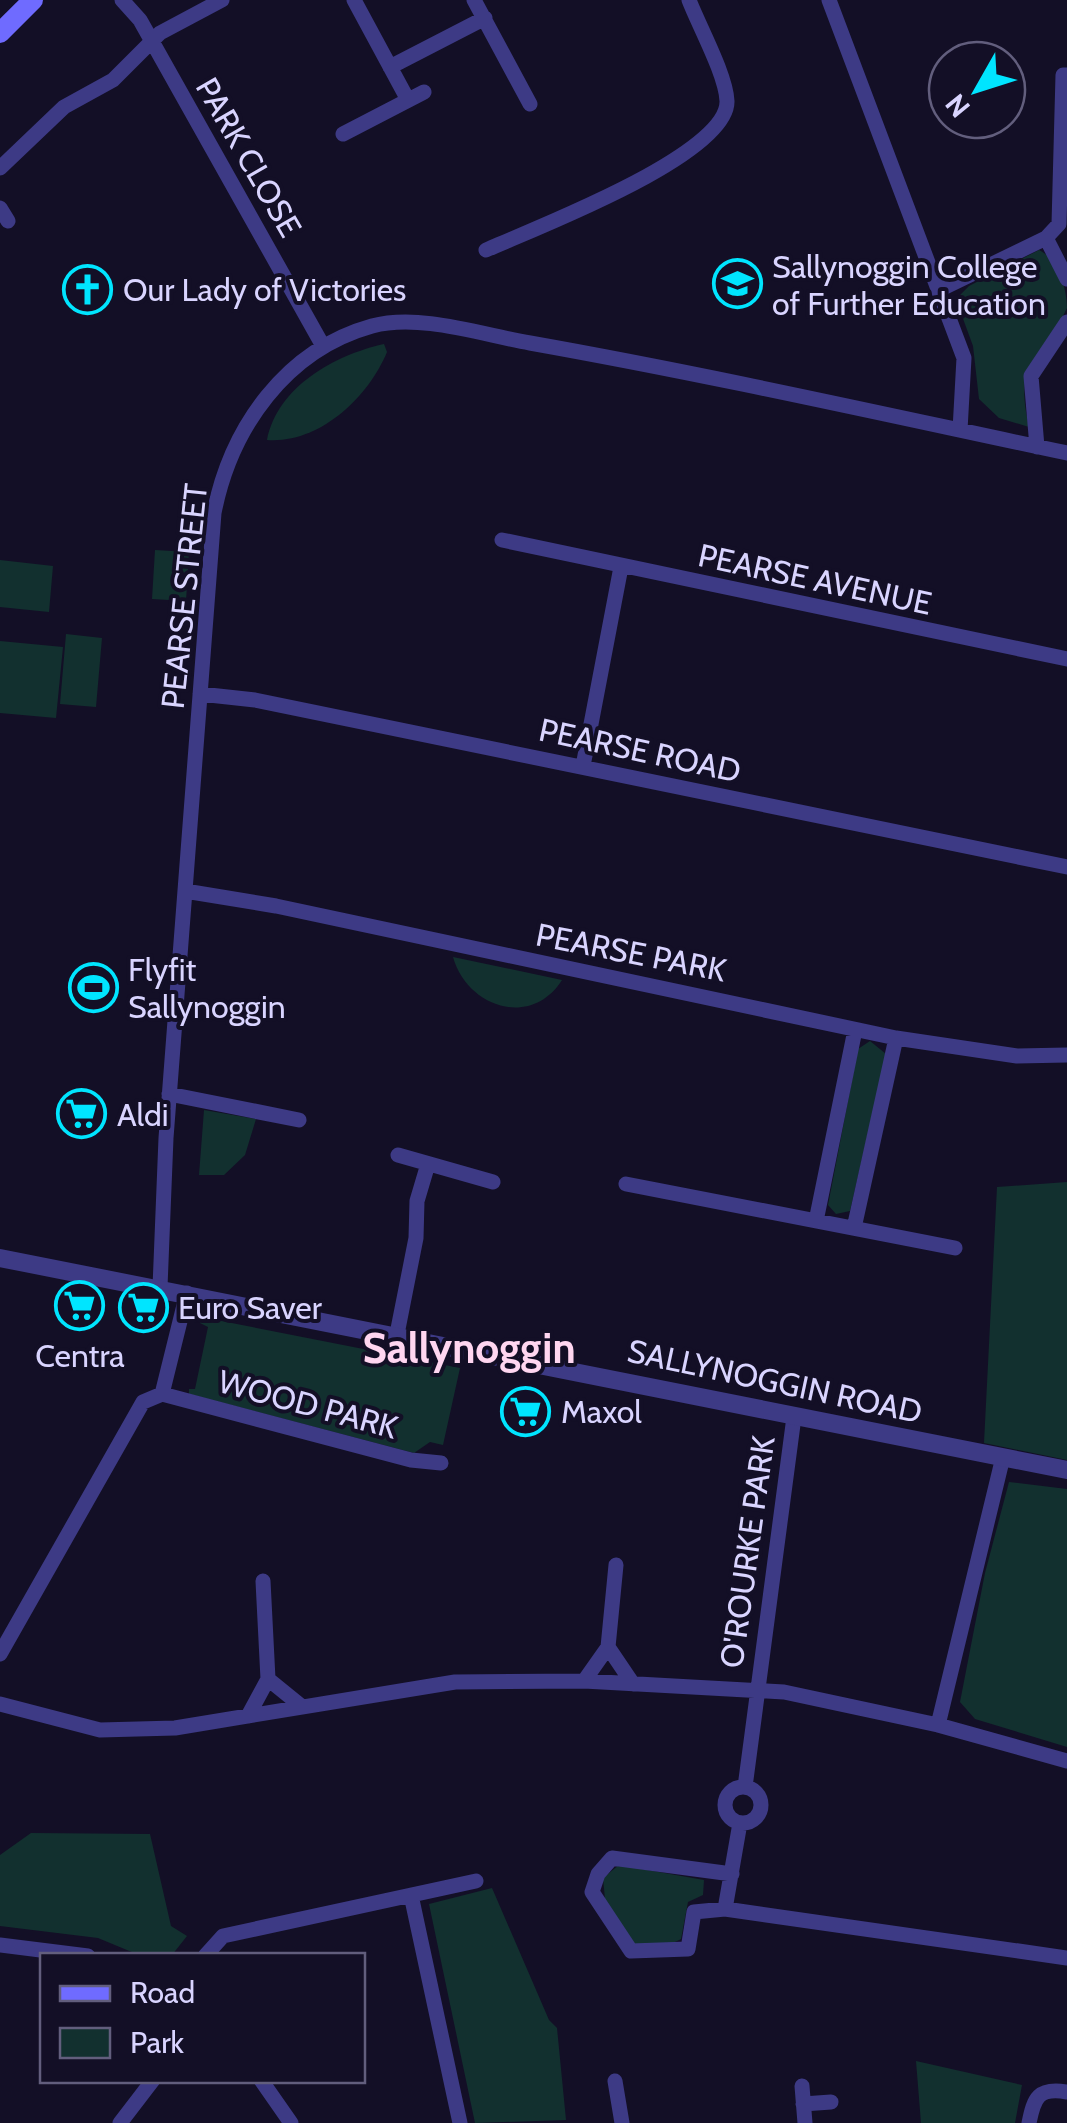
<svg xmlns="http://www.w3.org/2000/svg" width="1067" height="2123" font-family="Cabin,sans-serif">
	<rect width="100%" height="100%" fill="#130f26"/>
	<!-- green -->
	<path fill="#12302f" d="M1039 250C1058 259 1067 288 1067 308 1041 363 1013 357 1029 427L999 418 979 399 973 346 958 305 959 296 969 286Z
		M384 344 387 352C368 398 319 444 267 440 278 386 335 355 384 344Z
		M155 550 189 552 186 601 152 599Z
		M0 560 53 566 49 612 0 607Z
		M66 634 102 638 96 707 60 704Z
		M0 641 63 647 56 718 0 713Z
		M453 957 562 980C531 1029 467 1007 453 957Z
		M870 1041 886 1054 850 1211 836 1214 828 1205 858 1049Z
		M204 1110 256 1119 245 1155 224 1175H199Z
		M1067 1182V1460L984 1443 997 1187Z
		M201 1317 460 1368 443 1445 430 1442 414 1453 189 1394V1389H195L208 1327 200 1323Z
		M1009 1482 1067 1489V1747L975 1719 960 1702 985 1573Z
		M31 1833 150 1834 171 1926 187 1936 172 1955H139L98 1938 0 1926V1855Z
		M619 1865 704 1880 703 1895 688 1902 681 1939C670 1946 644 1949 632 1943L605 1899 603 1878Z
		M492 1888 549 2020 557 2028 566 2120 475 2123 429 1904Z
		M916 2061 1022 2085 1015 2123H921Z"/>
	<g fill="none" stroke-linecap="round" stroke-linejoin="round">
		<!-- minor -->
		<path stroke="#3d3a85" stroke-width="15" d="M122 0 140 20 323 346
			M354 0 408 100
			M474 0 530 104
			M829 0 964 358 960 430
			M390 67 485 18
			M343 134 424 92
			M0 168 64 107 113 80 160 33 222 0
			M0 208 8 221
			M1046 238 1067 279
			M486 250C533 229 729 155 727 101 726 75 699 26 689 0
			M941 289 1046 238 1059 224 1063 75H1067
			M1037 447 1031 376 1067 322
			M502 540 1067 659
			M200 694 255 700 1067 867
			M583 766 621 567
			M185 891 276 906 896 1038 1017 1056 1067 1055
			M169 1094 299 1120
			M398 1155 493 1182
			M626 1184 955 1248
			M816 1221 855 1030
			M854 1228 896 1038
			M160 1287 166 1138 214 513C231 427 286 350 372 326 420 313 483 335 530 343 710 375 888 415 1067 453
			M397 1334 416 1238 417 1201 428 1164
			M162 1394 411 1460 441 1463
			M616 1565 608 1647 633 1684
			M263 1581 268 1679 300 1705
			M0 1654 143 1402 162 1394 187 1293
			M584 1681 608 1647
			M0 1704 100 1730 175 1728 455 1682 584 1681 784 1692 938 1725 1067 1761
			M248 1716 268 1679
			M938 1725 1003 1457
			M725 1805a18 18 0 1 1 36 0a18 18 0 1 1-36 0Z
			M745 1787 794 1417
			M740 1823 725 1909 1067 1958
			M411 1895 460 2123
			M725 1909 694 1912 688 1949 631 1951 592 1892 598 1874 612 1858 732 1874
			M0 1945 88 1956
			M205 1956 223 1936 476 1881
			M261 2080 291 2123
			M615 2081 622 2123
			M802 2086 805 2123
			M803 2104 831 2102
			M120 2123 153 2080
			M1029 2123C1034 2098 1038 2087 1067 2092"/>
		<!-- tertiary -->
		<path stroke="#3d3a85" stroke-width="18" d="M0 1258 1067 1470"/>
		<!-- secondary -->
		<path stroke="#6f6bff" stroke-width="20" d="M0 33 33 0"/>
	</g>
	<!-- icons -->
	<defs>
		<symbol id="university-ring" viewBox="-11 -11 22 22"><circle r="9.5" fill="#130f26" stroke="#00e5ff" stroke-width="1.5"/><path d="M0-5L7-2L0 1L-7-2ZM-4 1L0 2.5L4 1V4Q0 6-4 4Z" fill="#00e5ff"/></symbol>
		<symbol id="church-ring" viewBox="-11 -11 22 22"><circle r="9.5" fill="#130f26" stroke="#00e5ff" stroke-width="1.5"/><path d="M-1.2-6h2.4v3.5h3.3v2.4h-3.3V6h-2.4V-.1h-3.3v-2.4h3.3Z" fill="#00e5ff"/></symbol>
		<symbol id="stadium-ring" viewBox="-11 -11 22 22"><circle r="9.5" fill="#130f26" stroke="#00e5ff" stroke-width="1.5"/><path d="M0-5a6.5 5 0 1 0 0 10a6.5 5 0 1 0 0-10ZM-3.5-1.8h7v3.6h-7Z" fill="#00e5ff"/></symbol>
		<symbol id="supermarket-ring" viewBox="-11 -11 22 22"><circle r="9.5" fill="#130f26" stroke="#00e5ff" stroke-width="1.5"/><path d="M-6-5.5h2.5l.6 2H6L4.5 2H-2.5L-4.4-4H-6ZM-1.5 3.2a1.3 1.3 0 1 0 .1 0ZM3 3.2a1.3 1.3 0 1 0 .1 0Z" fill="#00e5ff"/></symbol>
	</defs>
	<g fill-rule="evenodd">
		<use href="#university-ring" x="710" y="256" width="55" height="55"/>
		<use href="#church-ring" x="60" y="262" width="55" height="55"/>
		<use href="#stadium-ring" x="66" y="960" width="55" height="55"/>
		<use href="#supermarket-ring" x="54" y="1086" width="55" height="55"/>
		<use href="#supermarket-ring" x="52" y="1278" width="55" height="55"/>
		<use href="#supermarket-ring" x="116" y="1280" width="55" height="55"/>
		<use href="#supermarket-ring" x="498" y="1384" width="55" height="55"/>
	</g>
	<g text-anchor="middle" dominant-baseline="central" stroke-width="8" stroke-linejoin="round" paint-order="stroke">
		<!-- street labels -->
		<g font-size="32" fill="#d9d4ff" stroke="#130f26">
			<text transform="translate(249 157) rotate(60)">PARK CLOSE</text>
			<text transform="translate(815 579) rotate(12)">PEARSE AVENUE</text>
			<text transform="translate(184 596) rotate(-84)">PEARSE STREET</text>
			<text transform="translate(640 750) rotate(12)">PEARSE ROAD</text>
			<text transform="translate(631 952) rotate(11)">PEARSE PARK</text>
			<text transform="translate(775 1381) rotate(12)">SALLYNOGGIN ROAD</text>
			<text transform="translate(308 1404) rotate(15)">WOOD PARK</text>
			<text transform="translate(747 1552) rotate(-82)">O'ROURKE PARK</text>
		</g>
		<!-- poi labels -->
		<g font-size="32" fill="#d9d4ff" stroke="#130f26" text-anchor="start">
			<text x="772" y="266">Sallynoggin College<tspan x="772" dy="37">of Further Education</tspan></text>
			<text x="123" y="289">Our Lady of Victories</text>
			<text x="128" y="969">Flyfit<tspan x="128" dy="37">Sallynoggin</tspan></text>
			<text x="117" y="1114">Aldi</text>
			<text x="178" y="1307">Euro Saver</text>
			<text x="80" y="1355" text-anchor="middle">Centra</text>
			<text x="561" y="1411">Maxol</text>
		</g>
		<!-- district labels -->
		<g font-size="42" font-weight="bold" fill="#ffd6f0" stroke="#130f26">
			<text x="469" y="1348">Sallynoggin</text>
		</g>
	</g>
	<!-- legend -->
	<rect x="40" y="1953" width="325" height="130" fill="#130f26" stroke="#625e7d" stroke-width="2.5"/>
	<rect x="60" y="1986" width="50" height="15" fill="#6f6bff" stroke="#625e7d" stroke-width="2.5"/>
	<text x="130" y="2003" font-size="30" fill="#d9d4ff">Road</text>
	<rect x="60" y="2028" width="50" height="30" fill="#12302f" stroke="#625e7d" stroke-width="2.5"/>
	<text x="130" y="2053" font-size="30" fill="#d9d4ff">Park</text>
	<!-- north arrow -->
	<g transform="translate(977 90) rotate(231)"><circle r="48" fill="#130f26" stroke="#625e7d" stroke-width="2.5"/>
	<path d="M0-8L18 38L0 25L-18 38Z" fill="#00e5ff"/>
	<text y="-15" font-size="28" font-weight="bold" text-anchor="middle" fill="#d9d4ff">N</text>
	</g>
</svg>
